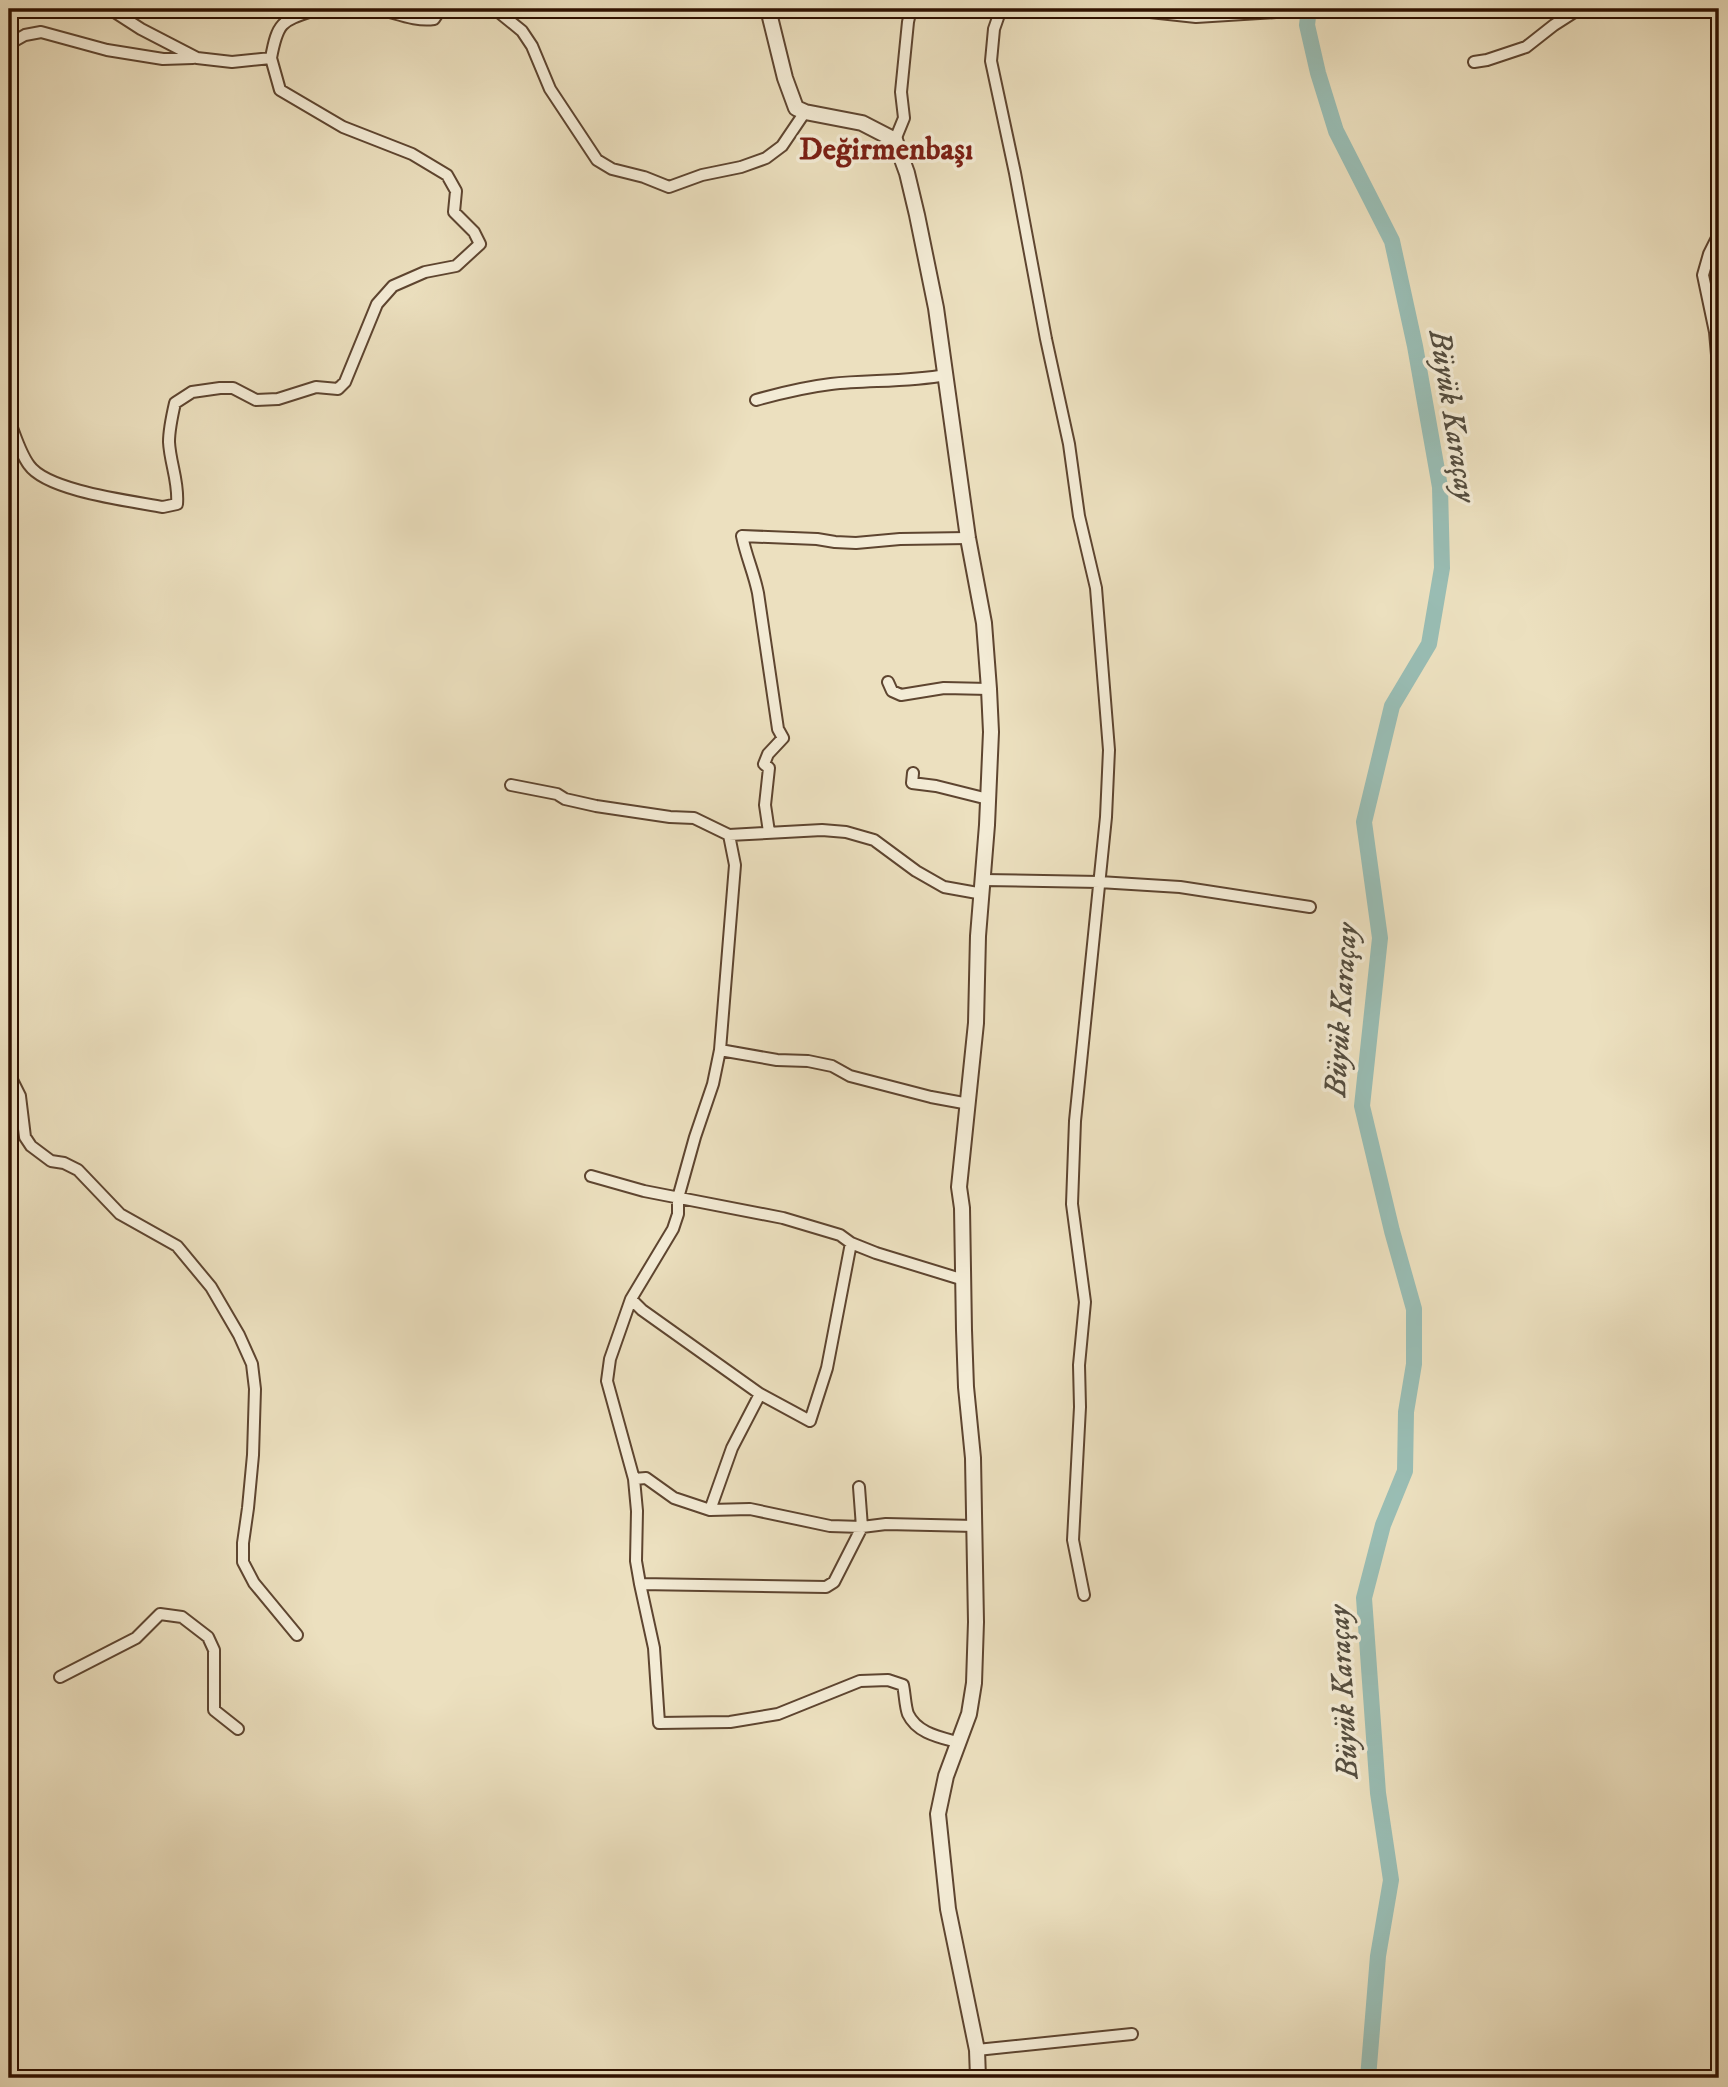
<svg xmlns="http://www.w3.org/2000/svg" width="1728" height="2087" font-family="'IM FELL DW Pica',serif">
	<rect width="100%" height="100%" fill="#ece0bf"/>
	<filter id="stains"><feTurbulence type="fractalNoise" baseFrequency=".00286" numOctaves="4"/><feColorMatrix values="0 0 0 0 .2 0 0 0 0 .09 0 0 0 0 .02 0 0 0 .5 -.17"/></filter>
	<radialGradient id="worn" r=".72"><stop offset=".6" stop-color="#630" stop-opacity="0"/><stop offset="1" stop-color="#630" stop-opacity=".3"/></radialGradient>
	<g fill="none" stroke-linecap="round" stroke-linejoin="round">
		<!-- river -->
		<path stroke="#99bdb4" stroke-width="16" d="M1309 9 1307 25 1318 73 1336 131 1392 241 1415 346 1440 487 1442 568 1429 644 1392 706 1364 822 1380 938 1362 1106 1392 1231 1414 1309V1364L1406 1412 1405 1471 1383 1525 1364 1598 1378 1793 1391 1880 1378 1956 1368 2078"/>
		<defs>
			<path id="minor" d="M110 9 141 29 197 58 232 62 271 58C278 20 282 21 318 9
				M378 9C396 13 416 22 434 19L438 13V9
				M495 9 522 31 532 46 550 89 597 160 612 169 644 177 669 187 702 175 741 167 766 158 782 146 805 112
				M1001 9 994 29 991 61 1015 173 1046 339 1069 444 1079 516 1096 588 1109 750 1106 817 1075 1121 1072 1204 1085 1302 1079 1365 1080 1407 1073 1540 1084 1595
				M1100 9 1111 11 1150 12 1196 17 1276 12
				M9 44 25 35 41 32 107 50 163 59 193 58
				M1474 62 1487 60 1526 47 1554 25 1579 9
				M895 140 904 118 901 92 908 22 911 9
				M1719 234 1709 254 1703 275 1715 332 1719 378
				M756 400C781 393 806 387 831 384 869 380 908 382 946 375
				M9 420C15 435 20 453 29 465 47 491 131 501 163 507L177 504C179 482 170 463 169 442 169 429 172 416 175 403L192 392 220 388H233L256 400 278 399 316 387 338 389 345 382 377 304 393 286 425 272 456 266 480 244 474 232 454 212 456 191 447 175 412 154 343 127 280 90 271 58
				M888 682 892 691 901 695 944 688 989 689
				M913 773 912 783 936 786 988 799
				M511 785 557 794 565 799 596 806 670 817 694 818 729 835 822 830 846 832 874 840 916 871 944 887 983 894
				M769 832 765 805 769 768 764 764 768 754 783 738 778 729 758 593C754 573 746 556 742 536L817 539 835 542 856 543 900 539 968 538
				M729 835 735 865 720 1050 713 1084 695 1137 678 1198V1214L673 1229 631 1299 610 1359 607 1381 634 1479 637 1511 636 1561 640 1584 654 1648 659 1723 730 1722 778 1714 860 1681 888 1680 903 1685C905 1694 905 1706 908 1714 917 1733 939 1737 957 1742
				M983 880 1099 882 1180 887 1310 907
				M720 1050 777 1060 808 1061 832 1066 850 1076 931 1097 969 1104
				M9 1074 20 1096 25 1137 31 1146 51 1161 64 1163 78 1170 120 1214 177 1246 211 1287 239 1335 252 1364 255 1389 253 1455 248 1508 243 1543V1562L254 1583 297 1635
				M591 1176 644 1191 783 1218 840 1235 851 1243 876 1253 964 1280
				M631 1299 642 1310 760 1394 810 1421 827 1368 851 1243
				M634 1479 646 1478 674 1498 710 1510 750 1509 830 1526 862 1527 886 1524 975 1526
				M710 1510 732 1448 760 1394
				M640 1584 826 1587 834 1582 862 1527 859 1487
				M60 1677 136 1638 160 1614 182 1617 208 1637 214 1650V1710L238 1729
				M977 2050 1132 2034"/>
			<path id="tertiary" d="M768 9 785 78 796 108 805 112 862 123 895 140 907 173 917 215 936 308 968 538 984 623 989 689 991 732 987 825 978 936 976 1023 959 1187 962 1208 964 1330 966 1387 973 1458 976 1622 974 1683 969 1714 946 1776 938 1814 948 1909 977 2050 978 2078"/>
		</defs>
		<!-- minor casing -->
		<use href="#minor" stroke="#5e4530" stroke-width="14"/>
		<!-- tertiary casing -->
		<use href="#tertiary" stroke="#5e4530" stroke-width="18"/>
		<!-- minor -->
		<use href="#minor" stroke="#f3ebd5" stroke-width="10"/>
		<!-- tertiary -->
		<use href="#tertiary" stroke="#f3ebd5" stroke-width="14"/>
	</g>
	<g text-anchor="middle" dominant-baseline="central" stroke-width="7" stroke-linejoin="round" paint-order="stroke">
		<!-- water labels -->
		<g font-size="30" font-style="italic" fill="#544d3f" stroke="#f3ebd5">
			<text transform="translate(1452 416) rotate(81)">Büyük Karaçay</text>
			<text transform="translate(1342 1010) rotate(-86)">Büyük Karaçay</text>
			<text transform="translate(1344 1692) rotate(-93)">Büyük Karaçay</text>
		</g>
		<!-- quarter labels -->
		<g font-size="32" font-weight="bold" fill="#7a1f14" stroke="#f3ebd5">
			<text x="886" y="150">Değirmenbaşı</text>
		</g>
	</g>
	<!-- margin -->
	<rect width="1728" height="2087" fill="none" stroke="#ece0bf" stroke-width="35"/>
	<rect x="10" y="10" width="1707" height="2066" fill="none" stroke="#2f1100" stroke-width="3.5"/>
	<rect x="18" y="18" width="1693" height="2052" fill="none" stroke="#2f1100" stroke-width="2"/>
	<rect width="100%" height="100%" filter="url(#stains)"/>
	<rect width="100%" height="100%" fill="url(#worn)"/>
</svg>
